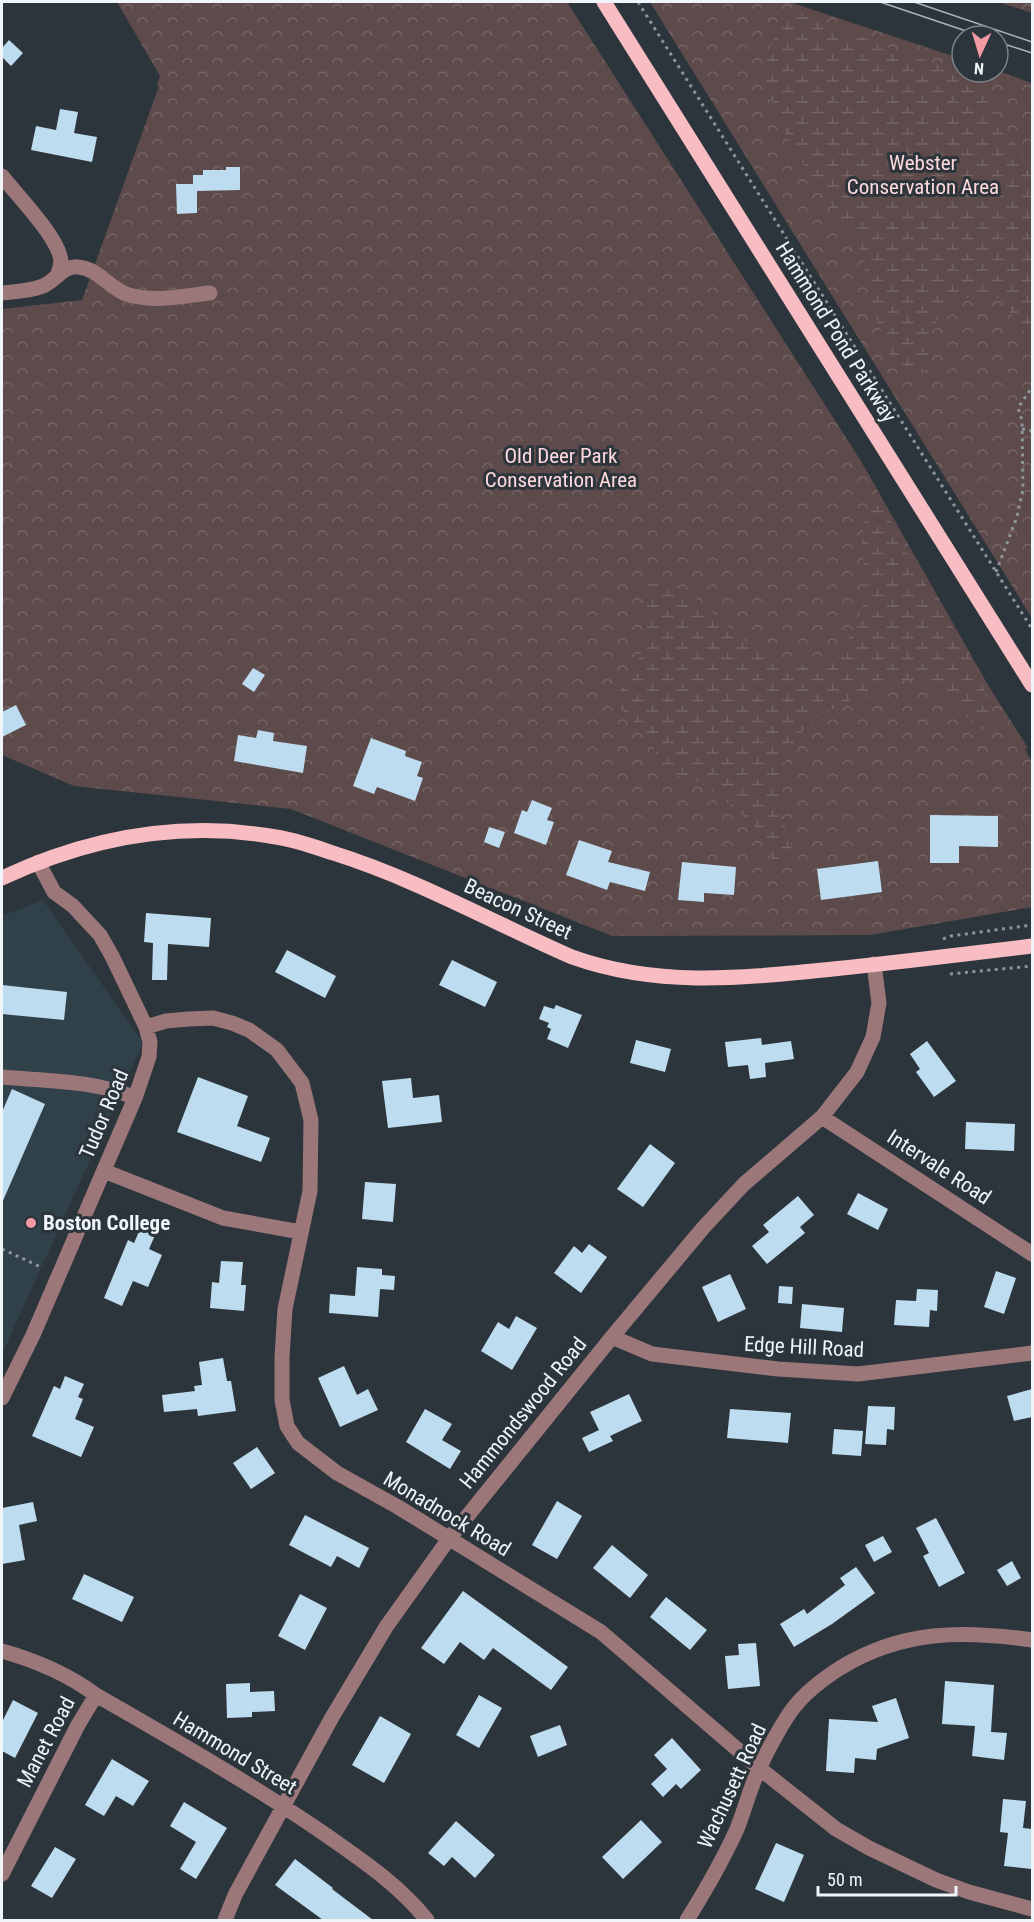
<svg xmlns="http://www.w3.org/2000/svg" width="1034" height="1922" font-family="'Roboto Condensed',sans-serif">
	<defs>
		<pattern id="forest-crowns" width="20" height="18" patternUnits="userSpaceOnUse" patternTransform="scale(1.5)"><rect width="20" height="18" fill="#5d4a4b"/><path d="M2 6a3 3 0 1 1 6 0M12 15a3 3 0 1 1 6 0" fill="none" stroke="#756566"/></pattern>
		<pattern id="wetland-marsh" width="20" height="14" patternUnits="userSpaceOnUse" patternTransform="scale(1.5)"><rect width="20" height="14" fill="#5d4a4b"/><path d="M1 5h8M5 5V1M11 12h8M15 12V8" fill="none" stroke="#756566"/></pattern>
	</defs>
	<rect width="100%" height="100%" fill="#2c353b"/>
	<!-- built -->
	<path fill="#31414a" d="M43 900 143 1043 2 1354V916Z"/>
	<!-- forest -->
	<path fill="url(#forest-crowns)" d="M117 2H567L861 461 988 685 1028 748 1025 749 1032 762V907L870 935 612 936 291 809 74 786 2 755V309L82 300 159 86 157 85 160 76Z
		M650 2H789L962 59V72L998 71 1032 83V618Z
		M998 2H1032V13Z"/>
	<!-- wetland -->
	<path fill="url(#wetland-marsh)" d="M800 14 810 15 894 50 966 73 982 91 1001 127 1025 157 1032 171V338C1018 329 1012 310 999 299 980 285 945 306 935 324 928 338 929 355 926 370L921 374 911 375 902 368 888 353 867 289 864 255 794 150 782 126 766 86 763 72 775 34 783 19Z
		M875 494 879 497C893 526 907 555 924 582 945 617 1001 689 987 730L980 731 939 688 922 680 902 681 848 701 818 716 801 733 788 753 781 776 778 798 781 818 790 836 792 853 785 862H774L753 824 722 798 702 784 672 773 662 763 631 717 616 706 612 696 617 695C630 678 641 661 644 640 646 622 638 599 649 584 702 577 742 660 793 665 799 666 806 665 812 664 844 663 866 612 866 583 866 573 863 562 862 551 862 532 865 510 875 494Z"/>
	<!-- building -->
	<path fill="#bedcef" d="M9 40 23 53 11 66 2 57V48Z
		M60 109 78 112 74 133 97 137 92 162 31 150 36 126 56 130Z
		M226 167H240V190L197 191V213L177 214 176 184H193V175H203V170H226Z
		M253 668 265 675 254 692 242 684Z
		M16 705 26 725 2 737V712Z
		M258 730 274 733 273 741 307 746 303 773 234 761 238 735 256 738Z
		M371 738 406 751 405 756 422 762 417 776 423 778 415 801 377 787 374 794 353 786Z
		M532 800 552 808 547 820 554 822 546 845 514 833 522 810 527 812Z
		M930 815 998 816V847L959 846V863H930Z
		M489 827 505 832 499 848 484 842Z
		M579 840 612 851 608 862 650 872 645 891 610 882 607 890 566 875Z
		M878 861 882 892 821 900 817 869Z
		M682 862 736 867 734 895 704 893V902L678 900Z
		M146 913 211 918 209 947 168 944 167 980H152L153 943 144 942Z
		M287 950 336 976 325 998 275 972Z
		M452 960 497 982 485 1007 439 985Z
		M2 985 67 992 64 1020 2 1014Z
		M556 1005 582 1015 568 1048 547 1039 551 1029 547 1027 549 1023 539 1019 544 1006 554 1009Z
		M761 1038 762 1045 791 1041 794 1059 765 1063 766 1077 750 1079 748 1065 728 1067 725 1042Z
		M636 1040 671 1049 665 1072 630 1063Z
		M927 1041 956 1081 934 1097 916 1072 920 1069 910 1054Z
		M198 1077 248 1096 237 1126 270 1138 261 1162 177 1132Z
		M411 1078 413 1098 439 1095 442 1122 388 1128 382 1081Z
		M12 1089 45 1104 2 1203V1112Z
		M966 1122 1015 1124 1014 1151 965 1149Z
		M650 1144 675 1163 643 1207 617 1189Z
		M365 1182 396 1184 393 1222 362 1219Z
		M858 1193 888 1209 878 1230 847 1214Z
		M798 1196 814 1215 800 1227 805 1233 767 1264 752 1246 769 1232 763 1225Z
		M141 1227 156 1233 149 1249 162 1255 148 1287 133 1281 122 1306 104 1298 128 1240 134 1243Z
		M589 1244 607 1257 581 1293 554 1273 574 1246 582 1253Z
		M221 1261 243 1262 241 1285H246L244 1311 210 1308 212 1282 219 1283Z
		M357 1267 382 1269V1275L395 1276 394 1290 380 1289 378 1317 329 1313 330 1294 355 1296Z
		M996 1271 1016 1278 1004 1314 984 1307Z
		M730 1274 746 1309 718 1322 702 1287Z
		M779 1286 793 1287 792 1304 778 1303Z
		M917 1289 938 1290 937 1311 930 1310 929 1327 894 1325 896 1300 916 1301Z
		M802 1304 844 1308 842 1332 800 1328Z
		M516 1316 537 1328 512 1370 481 1351 498 1322 509 1329Z
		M223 1358 227 1381H231L236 1411 198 1416 197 1409 164 1412 162 1395 195 1391 194 1386 202 1385 199 1362Z
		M344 1366 357 1395 368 1389 378 1410 340 1427 318 1378Z
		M65 1376 84 1384 78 1397 83 1399 75 1419 94 1427 81 1457 32 1436 54 1386 60 1389Z
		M1032 1389V1417L1014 1421 1007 1396Z
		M629 1394 642 1421 610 1436 613 1441 589 1452 582 1438 599 1430 590 1412Z
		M868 1406 895 1407 894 1430 887 1429 886 1445 865 1444Z
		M425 1409 452 1424 442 1440 461 1451 450 1469 406 1442Z
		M730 1409 791 1413 788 1443 727 1438Z
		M834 1429 863 1431 861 1456 832 1454Z
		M257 1447 275 1473 251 1489 233 1463Z
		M557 1501 582 1516 557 1559 532 1545Z
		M33 1502 37 1521 19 1525 25 1560 2 1564V1508Z
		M305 1515 369 1548 359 1568 337 1556 331 1567 289 1545Z
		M936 1518 965 1573 939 1587 923 1556 929 1553 916 1528Z
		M883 1536 892 1552 874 1562 865 1545Z
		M612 1545 648 1575 630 1598 593 1568Z
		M1012 1561 1021 1578 1007 1586 997 1570Z
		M856 1567 875 1593 832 1624 794 1647 780 1624 804 1609 807 1614 845 1585 840 1578Z
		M84 1574 134 1597 122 1622 72 1599Z
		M463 1591 568 1667 551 1690 493 1648 484 1660 460 1642 444 1664 421 1648Z
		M300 1594 327 1608 305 1650 278 1636Z
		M666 1597 707 1630 690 1650 650 1617Z
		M756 1643 760 1686 728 1689 725 1656 739 1655 738 1644Z
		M945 1681 994 1685 991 1732 1007 1733 1004 1760 972 1756 975 1726 942 1724Z
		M250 1683V1692L274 1691 275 1711 252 1712V1717L227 1718 226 1684Z
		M479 1695 502 1708 479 1748 456 1735Z
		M896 1698 909 1738 877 1749 876 1760 855 1758 854 1773 826 1771 829 1719 878 1722 872 1706Z
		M13 1700 38 1713 15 1758 2 1751V1722Z
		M380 1716 411 1734 384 1783 352 1765Z
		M560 1725 567 1745 538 1757 530 1736Z
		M672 1738 701 1770 681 1789 676 1784 663 1797 651 1784 667 1769 654 1755Z
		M112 1759 149 1781 133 1806 116 1796 104 1816 85 1805Z
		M1003 1799 1026 1801 1023 1828 1032 1829 1031 1869 1004 1866 1008 1833 1000 1832Z
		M184 1802 227 1828 196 1879 180 1869 196 1842 170 1826Z
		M641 1820 662 1842 623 1879 602 1857Z
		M456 1821 495 1855 475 1878 452 1857 444 1866 428 1853Z
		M776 1843 804 1855 784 1902 755 1889Z
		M55 1847 76 1859 52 1898 31 1886Z
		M295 1859 333 1888 332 1889 373 1920H323L275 1885Z"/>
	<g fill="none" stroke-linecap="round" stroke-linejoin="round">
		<!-- path -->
		<path stroke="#8d959a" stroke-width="3" stroke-dasharray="3 4.5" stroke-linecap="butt" d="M638 2 1032 629
			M1022 429 1032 431
			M996 572 1017 517 1023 489 1022 420 1018 408 1032 387
			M943 939 951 936 1032 925
			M950 974 1032 966
			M2 1249 43 1268"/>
		<!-- minor -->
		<path stroke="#9b777a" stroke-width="15" d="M2 176C17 195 54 233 60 256 62 262 60 268 58 274
			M2 293C15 292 30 291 43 286 55 281 64 265 78 267 99 269 108 287 126 294 153 303 182 296 210 293
			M146 1027 166 1021 189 1019 213 1018 232 1023 249 1030 277 1050 302 1083 311 1120 310 1191 285 1309 282 1357V1400L287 1426 298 1443 337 1473 398 1507 601 1632 759 1768 836 1829 869 1848 936 1880 969 1892 1032 1909
			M2 1077C45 1081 95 1080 135 1098
			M822 1117 1032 1254
			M104 1171 223 1218 301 1232
			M612 1337 652 1354 778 1369 858 1374 1032 1353
			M2 1398 33 1335 135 1098 149 1057 150 1042 146 1027 112 956 100 935 73 906 54 892 38 862
			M2 1651C34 1660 69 1675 96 1695 174 1740 252 1784 326 1835 363 1861 399 1885 427 1920
			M2 1874 78 1725 96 1695
			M225 1920 235 1895 331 1719 386 1627 448 1540 612 1337 703 1228 744 1184 822 1117 857 1072 873 1037 879 1003 874 964
			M687 1920C705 1891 723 1860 737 1829 745 1809 750 1788 759 1769 766 1753 784 1719 795 1706 807 1691 823 1679 840 1668 902 1630 963 1630 1032 1640"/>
		<!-- major -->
		<path stroke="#f8bdc2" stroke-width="15" d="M604 2 1032 685
			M2 878C90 837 180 820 276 837 296 840 315 847 333 853 416 879 492 922 572 957 659 988 743 978 833 969 900 962 966 954 1032 946"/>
		<!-- tram -->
		<path stroke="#adb4b9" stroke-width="1.5" d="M880 2 981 36
			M914 2 1032 42
			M998 42 1032 53"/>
	</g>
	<!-- markers -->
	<circle fill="#f49aa4" stroke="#2c353b" stroke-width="2" cx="31" cy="1223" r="6"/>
	<g text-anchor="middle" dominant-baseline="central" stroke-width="6" stroke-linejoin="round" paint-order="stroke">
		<!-- park labels -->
		<g font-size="21" fill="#ffd9dc" stroke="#2c353b">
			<text x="923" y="163">Webster<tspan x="923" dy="24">Conservation Area</tspan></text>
			<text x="561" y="456">Old Deer Park<tspan x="561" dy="24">Conservation Area</tspan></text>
		</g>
		<!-- street labels -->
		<g font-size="21" fill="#eff5f9" stroke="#2c353b">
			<text transform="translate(836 332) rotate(58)">Hammond Pond Parkway</text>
			<text transform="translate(518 909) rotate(25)">Beacon Street</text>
			<text transform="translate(104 1114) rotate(-67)">Tudor Road</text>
			<text transform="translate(939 1167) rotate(33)">Intervale Road</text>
			<text transform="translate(804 1347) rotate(3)">Edge Hill Road</text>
			<text transform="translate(523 1413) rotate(-51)">Hammondswood Road</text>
			<text transform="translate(447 1514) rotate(31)">Monadnock Road</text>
			<text transform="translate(46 1742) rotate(-62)">Manet Road</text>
			<text transform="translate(235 1753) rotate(31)">Hammond Street</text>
			<text transform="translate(732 1786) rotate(-65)">Wachusett Road</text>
		</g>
		<!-- poi labels -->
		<g font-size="21" font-weight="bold" fill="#eff5f9" stroke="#2c353b" text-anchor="start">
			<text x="43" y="1223">Boston College</text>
		</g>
	</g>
	<!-- border -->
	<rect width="1034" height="1922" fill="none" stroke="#eff5f9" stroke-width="6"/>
	<!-- north arrow -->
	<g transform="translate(980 54) rotate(184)"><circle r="28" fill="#2c353b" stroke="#7a8287" stroke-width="1.5"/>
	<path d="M0-4.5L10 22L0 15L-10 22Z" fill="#f49aa4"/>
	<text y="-9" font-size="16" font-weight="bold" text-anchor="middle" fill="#eff5f9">N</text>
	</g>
	<!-- scale -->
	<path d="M818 1886v9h138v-9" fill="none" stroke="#eff5f9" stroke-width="3"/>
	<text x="827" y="1886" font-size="18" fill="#eff5f9" stroke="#2c353b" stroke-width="4.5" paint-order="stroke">50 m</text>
</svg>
